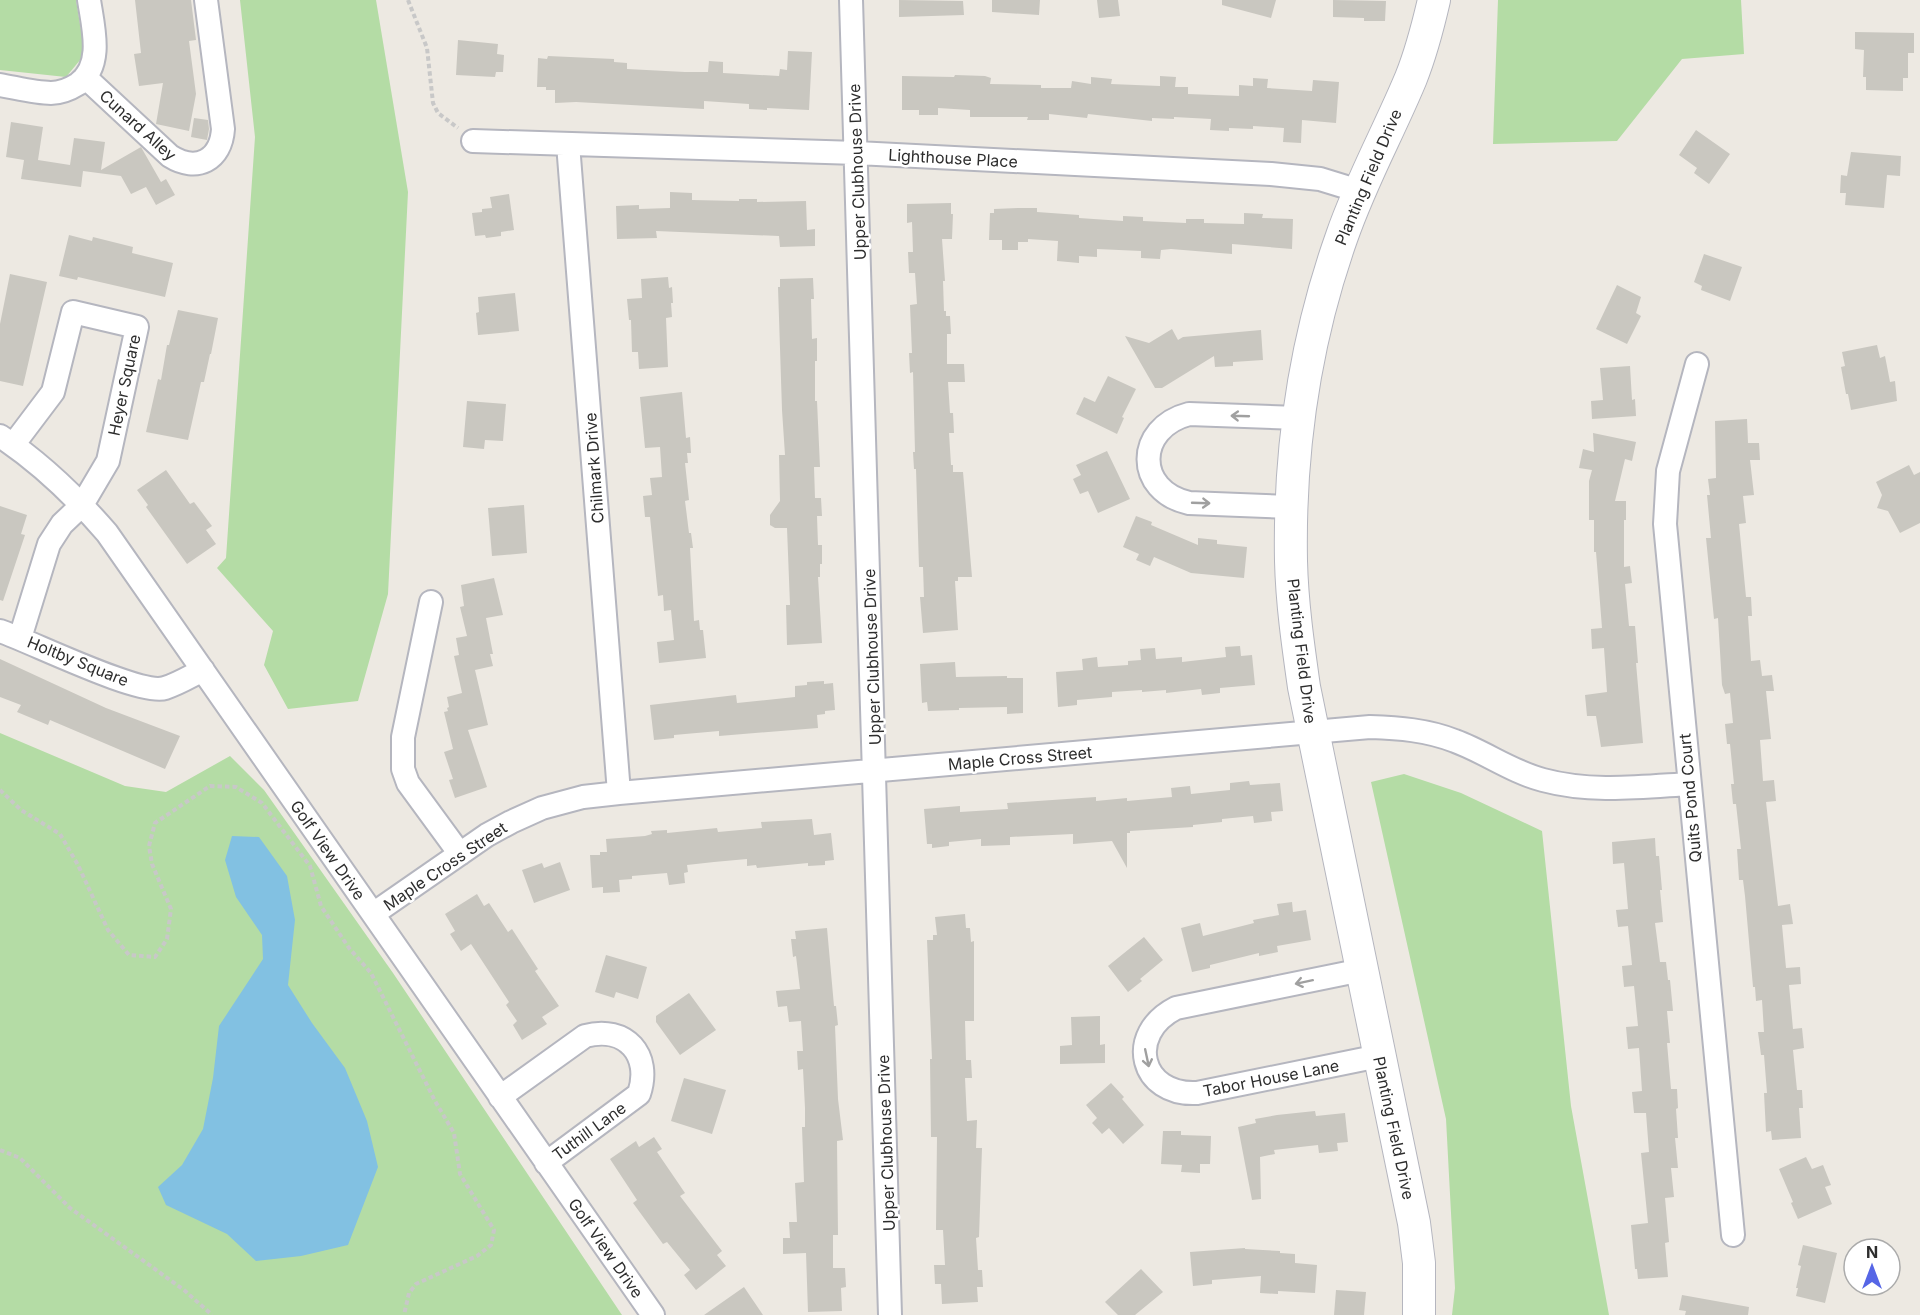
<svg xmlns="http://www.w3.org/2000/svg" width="1920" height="1315" font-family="Inter,sans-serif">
	<rect width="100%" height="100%" fill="#ede9e2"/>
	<!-- green -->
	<path fill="#b4dca5" d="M0 0H76L85 54 66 77 0 70Z
		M240 0H376L408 192 388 594 358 701 288 709 264 665 273 631 217 568 226 558 255 137Z
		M1498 0H1741L1744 54 1682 59 1617 141 1493 144Z
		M0 733 125 786 166 792 230 756 264 790 393 973 622 1315H0Z
		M1404 774 1461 793 1542 831 1571 1106 1609 1315H1452L1455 1288 1446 1119 1371 782Z"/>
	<!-- water -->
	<path fill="#82c1e2" d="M232 836 259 837 287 876 295 920 288 985 312 1023 345 1068 367 1121 378 1167 348 1245 301 1256 256 1261 227 1234 166 1205 158 1187 182 1165 203 1129 213 1078 219 1026 263 959 262 935 236 897 225 860Z"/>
	<!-- building -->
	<path fill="#c9c7c0" d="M135 0H191L196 40 189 41 196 94 189 131 156 124 163 83 139 86 134 54 141 53Z
		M899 0 963 1 964 15 899 17Z
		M992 0H1040L1039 15 992 12Z
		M1097 0H1118L1120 16 1099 18Z
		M1222 0H1276L1271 18 1222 5Z
		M1333 0 1386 1 1385 21H1364V18L1333 17Z
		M1855 32 1914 33V53H1908V78H1903V91L1866 90V77H1863L1864 50 1855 49Z
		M458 40 498 44 497 54 504 55 503 72H496L495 77 456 75Z
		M788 51 812 52 809 110 767 108V110L749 109V104L704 101V109L576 102 555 103V90H546V87H537L538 58 547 59 548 56 614 59V62L627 63V69L685 72H708L709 61 723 62V73L779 76 780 69 787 70Z
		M955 75 985 76 991 78 990 84 1041 85V88H1071L1072 81 1091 84V77L1112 79 1111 84 1160 86V76L1176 77 1175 87H1188V94L1239 96V85L1253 86V78L1268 79 1267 88 1312 91 1313 80 1339 82 1336 123 1302 120 1301 143 1283 142 1284 128 1253 126V129L1229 128V131L1210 130 1211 119 1174 117V119L1152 118V121L1088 114 1087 118 1049 114V120H1027L1028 117H970V110L938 108V115H919V110H902V76L954 77Z
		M194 118 208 120 209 129 207 140 191 137Z
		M11 122 43 127 38 160 70 165 74 138 105 142 101 170 141 147 161 182 166 179 175 195 156 205 146 187 131 194 121 176 83 171 81 187 21 179 24 160 6 157Z
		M1696 130 1730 154 1709 184 1694 173 1697 168 1679 155Z
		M1851 152 1901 156 1900 176 1887 175 1884 208 1845 205 1846 193H1840L1841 175 1847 176Z
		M670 192 692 193V200L739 201V199H757V202L806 201 807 230 815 229V246L780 247 779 236 656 231 657 238 617 239 616 206 639 205V209L670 208Z
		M509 194 514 230 501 232V236L486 238 485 235 475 236 472 213 482 212V209L492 208 490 197Z
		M951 203V214H953L952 239H942L945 281H943L944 311H946V316H950L951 334H947V364H964L965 382H948L950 413H953L954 433H949L951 465H953V472H963L972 577H958V581H955L958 630 923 633 920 597H924L923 567H919L916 469H914L913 452H915L913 372 910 373 909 353H912L910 305 917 304 915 273H909L908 252H913L912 222 907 223V204Z
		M1019 208H1037V212L1079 215V218L1123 221V216L1143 217V221L1186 223V219H1204V223L1244 224V213L1263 214 1262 218 1293 219 1292 249 1232 244V254L1171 249 1161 250 1160 259 1141 258V251L1097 249V257L1079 256V263L1057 261 1058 241 1028 239V242H1018V250H1002V240H989L990 213H994V209Z
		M69 235 92 241 93 237 133 247 132 253 173 263 165 297 78 277 77 280 59 276Z
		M1704 254 1742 267 1730 301 1701 290 1702 286 1694 282Z
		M10 274 47 282 23 386 0 381V324Z
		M668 277 669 288 672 287 673 303H671L672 317 666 318 668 367 639 369 638 352H632L631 320H629L627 299 642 298 641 279Z
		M813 278 814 299H811L812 339 817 338V361H815V401H817L820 467H814L815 498H821L822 516H817L818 545H822V564H820V577H818L822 643 787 645 786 605H790L787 528H775L770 525V515L780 501 779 455H785L782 410 778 287H780V279Z
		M1617 285 1641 297 1636 313 1641 316 1627 344 1596 329Z
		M515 293 519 331 478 335 476 313 479 312 478 297Z
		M178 310 218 318 211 354H210L204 382H201L188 440 146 432 158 379 161 380 167 345H169Z
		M1172 329 1178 340 1183 337 1261 330 1263 360 1233 362V366L1215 367 1214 356 1162 388H1155L1125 336 1149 343Z
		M1877 345 1880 358 1885 356 1890 382 1895 381 1897 401 1851 410 1848 394H1846L1841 367 1845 366 1842 352Z
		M1630 366 1632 400 1635 399 1636 416 1592 419 1591 401 1603 400 1600 368Z
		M1108 376 1136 389 1122 417 1124 418 1117 434 1076 414 1084 397 1095 402Z
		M682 392 686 438 690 437 691 453H687L688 463H685L689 500 685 501 689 533H691L693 548H690L694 621 699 620 700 630H703L706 658 659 663 657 642 674 640 671 610 664 611 663 595 658 596 650 517H645L643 496 652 495 650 478 662 477 660 447 645 448 640 397Z
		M467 401 506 404 503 441 485 440 484 449 463 447Z
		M1747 419 1748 443H1759L1760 460H1750L1754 495 1743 496 1746 523 1739 524 1746 597H1751L1752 616H1748L1751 661 1760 660 1762 676 1772 675 1774 691H1766L1771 739 1760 740 1763 781 1774 780 1776 801 1766 802 1771 846 1778 906 1790 904 1793 924 1782 925 1786 968 1800 967 1801 984 1789 985 1793 1029 1802 1028 1804 1048 1793 1050 1797 1090H1802L1803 1108H1799L1801 1138 1772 1140 1771 1131 1766 1132 1764 1093H1767L1764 1055H1761L1758 1032H1764L1762 1000 1756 1001 1755 987H1753L1745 896 1743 880H1739L1737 849H1741L1736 804H1733L1731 784H1734L1730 744H1727L1725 724 1733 723 1730 693 1725 694 1722 685 1718 618 1714 619 1706 538H1711L1707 495H1710L1708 479 1716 478 1715 421Z
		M1593 433 1636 442 1632 461 1625 459 1615 501H1626V520H1624V567L1630 566 1632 583 1625 584 1629 626H1635L1638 663H1636L1643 743 1601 747 1596 716H1587L1585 695 1607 692 1604 648 1592 649 1591 629 1602 628 1596 552H1594V520H1589V481L1592 470 1579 468 1583 449 1594 452Z
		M1107 451 1130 499 1098 513 1088 491 1080 494 1073 479 1081 475 1076 465Z
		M1909 465 1914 475 1920 472V523L1900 533 1888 511 1877 508 1882 495 1876 482Z
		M166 470 190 504 194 502 212 526 206 530 216 544 187 564 146 507 148 505 137 490Z
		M524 505 527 553 492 556 488 508Z
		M0 506 27 515 21 534 25 535 3 601 0 600Z
		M1136 516 1152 522 1151 525 1198 545V538L1217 540V544L1247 547 1244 578 1191 573 1154 557 1150 566 1136 560 1139 554 1123 547Z
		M494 578 503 615 486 618 493 654H490L493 666 475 670 488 725 468 730 487 787 455 798 449 780 453 779 444 752 453 749 444 712 448 711 447 708 449 707 447 697 462 693 454 656 459 655 456 638 467 636 460 607 464 606 461 585Z
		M1240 646 1241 656 1252 655 1255 685 1220 688V693L1202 695 1201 689 1166 693V690L1142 692V690L1112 692V697L1077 700V705L1058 707 1056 672 1083 670 1082 659 1097 657 1098 667 1128 665V661L1141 660 1140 649 1155 648 1156 659 1182 657V662L1226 657 1225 647Z
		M0 659 106 708 180 736 165 769 50 720 48 725 17 712 21 705 0 697Z
		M955 662 956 677 1007 676V678H1023V713L1007 714V707L959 708V710L928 711 927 702 922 703 920 664Z
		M824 681V684L833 683 835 710 825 711V714L817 715 818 728 719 736V731L674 735V738L654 740 650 705 736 695 737 703 795 697V686L807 685V682Z
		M1249 781 1250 785 1280 783 1283 811 1271 812 1272 821 1254 823 1253 816 1222 819V822L1193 825V827L1130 831V833H1127V868L1112 841 1073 844V834L1010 837V845L981 846V839L949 842V846L932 848V844H927L924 809 960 806V812L1008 809 1007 803 1096 797V801L1127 798V801L1172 797 1171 788 1190 786 1191 794 1230 790V783Z
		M812 819 814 835 831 833 834 860 825 861V865L808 866V863L757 868 756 865 747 866V859L714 862 687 865 688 872 684 873 685 883 669 885 667 873 632 876V879L619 880 620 892 603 893V887L592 888 590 855H600V852H607L606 839 645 836 652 834 651 831 667 830V833L717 828 718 832 762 828 761 822Z
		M1655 838 1656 856H1659L1662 890H1660L1663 922 1655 923 1660 962H1666L1668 980H1670L1673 1011H1667L1670 1043H1667L1671 1089H1677L1678 1108 1676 1109 1678 1138H1675L1678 1168H1671L1674 1197 1665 1198 1669 1242 1665 1243 1668 1277 1638 1279 1637 1269H1635L1631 1225 1648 1223 1641 1153 1649 1152 1646 1113H1634L1632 1092 1642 1091 1639 1048 1628 1049 1626 1027 1638 1026 1634 986 1624 987 1622 966 1632 965 1628 926 1618 927 1616 910 1628 909 1624 863 1613 864 1612 842Z
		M560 862 570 890 534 903 522 870 542 863 544 868Z
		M477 894 484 906 489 903 508 932 512 929 538 969 535 971 559 1006 542 1017 547 1024 522 1040 513 1025 517 1021 506 1005 509 1002 471 944 461 951 450 934 455 931 445 914Z
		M1292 902 1293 912 1306 910 1311 940 1277 946 1278 952 1259 956V953L1210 965V968L1192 972 1181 928 1200 923 1203 936 1254 923 1253 920 1279 915 1277 904Z
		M965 914 966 928H970L971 942 974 941V1021H965L966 1060H971L972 1078H965L967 1121 977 1120 976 1148H982L979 1237 976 1238 978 1270H982L983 1287H977L978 1302 942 1304 941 1284H935L934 1265H945L943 1230H936L937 1137H931L930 1059H932L927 940H933V935H937L935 917Z
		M827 928 834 1006H836L838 1025 835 1026 838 1099 843 1140 837 1141 838 1235H833V1268H845L846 1287 841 1288 842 1311 808 1312 806 1253 783 1254V1238H790L789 1222H797L795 1183 804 1182 802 1127H805V1108L803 1069 798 1070 797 1051H803L801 1021 789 1022 787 1006 778 1007 776 991 800 989 796 956 793 957 791 939H796L795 931Z
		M1144 937 1163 960 1140 979 1142 981 1128 992 1108 966Z
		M606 955 647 967 638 999 616 992 614 998 595 992Z
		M689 993 716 1030 680 1055 656 1022V1016Z
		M1100 1016V1045L1105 1044V1063L1060 1064V1046L1072 1045 1071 1017Z
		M684 1078 726 1090 712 1134 671 1121Z
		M1111 1083 1124 1097 1122 1099 1144 1125 1123 1144 1109 1128 1102 1134 1092 1123 1097 1118 1086 1105Z
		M1315 1111 1316 1116 1345 1113 1348 1142 1337 1143 1338 1151 1319 1153 1318 1145 1274 1150 1275 1154 1260 1157 1261 1199 1252 1200 1238 1127 1256 1123 1255 1119 1277 1115Z
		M1163 1131H1181V1135L1211 1136 1210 1164H1200V1173L1181 1172 1182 1165 1161 1164Z
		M654 1137 662 1149 657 1152 685 1193 680 1196 722 1251 717 1255 726 1266 696 1290 684 1275 690 1270 667 1242 663 1244 633 1203 637 1200 610 1159 636 1141 639 1147Z
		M1806 1157 1812 1169 1823 1165 1831 1185 1825 1187 1832 1204 1798 1219 1791 1203 1793 1202 1779 1169Z
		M1803 1245 1837 1253 1825 1303 1796 1296 1798 1288H1796L1801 1266 1798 1265Z
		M1245 1248V1249L1280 1251V1253L1295 1254V1263L1317 1265 1315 1293 1278 1291V1294L1260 1293 1261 1276 1212 1280V1284L1193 1286 1190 1252Z
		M1141 1269 1163 1292 1135 1315H1118L1105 1302Z
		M744 1287 763 1315H704Z
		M1336 1290 1366 1292 1364 1315H1334Z
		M1682 1295 1749 1307 1748 1315H1685L1686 1311 1679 1310Z"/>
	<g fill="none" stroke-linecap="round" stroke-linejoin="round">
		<defs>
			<path id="street" d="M851 0 890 1315
				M85 77 170 156C197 173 221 160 223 129L206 0
				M0 85C17 88 35 93 51 93 61 93 70 89 78 84 104 65 93 27 89 0
				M473 141 857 153 1271 174 1320 179 1359 191
				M568 144 619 793
				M1697 364 1668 471 1665 524 1733 1235
				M0 436C41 463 75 496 107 533L653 1315
				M13 445 53 392 73 312 137 327 108 461 82 505 62 524 49 544 20 638
				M1291 507 1189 503C1135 491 1135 428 1189 414L1298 418
				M431 602 403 737V769L408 783 460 854
				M0 631C32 642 140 696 165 688 178 684 191 676 203 670
				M373 914 487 835 511 822 542 808 583 797 619 793 1370 727C1399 728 1427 730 1455 741 1485 752 1512 772 1543 780 1591 793 1640 787 1689 784
				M1362 970 1176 1008C1125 1034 1140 1096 1197 1093L1379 1056
				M500 1097 585 1036C626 1025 652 1055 639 1094L546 1163"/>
			<path id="secondary" d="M1419 1315V1263L1414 1223 1304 687C1298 645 1292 603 1291 561 1289 451 1305 340 1342 236 1361 181 1389 131 1411 78 1421 53 1428 26 1434 0"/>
		</defs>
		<!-- street casing -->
		<use href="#street" stroke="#b5b6bf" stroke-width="26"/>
		<!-- secondary casing -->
		<use href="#secondary" stroke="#b5b6bf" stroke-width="34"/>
		<!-- path -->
		<path stroke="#c8c8c8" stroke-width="4" stroke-dasharray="4.5 3" stroke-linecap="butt" d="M408 0 427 48 433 103 438 113 458 128
			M0 790 21 810 60 834 78 865 108 930 129 955 155 957 167 939 171 909 152 864 149 846 155 823 210 786 236 787 262 803 310 866 321 906 349 948 371 973 435 1101 454 1133 460 1174 494 1230 491 1245 477 1256 416 1284 409 1293 404 1315
			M0 1150 20 1158 70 1208 184 1290 212 1315"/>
		<!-- street -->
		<use href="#street" stroke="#fff" stroke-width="22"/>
		<!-- secondary -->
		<use href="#secondary" stroke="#fff" stroke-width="32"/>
	</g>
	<!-- one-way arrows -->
	<defs><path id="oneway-shaft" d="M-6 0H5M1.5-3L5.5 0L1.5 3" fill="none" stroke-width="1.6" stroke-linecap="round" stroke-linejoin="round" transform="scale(1.5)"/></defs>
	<g stroke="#a0a0a0">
		<use href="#oneway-shaft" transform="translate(1240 416) rotate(-178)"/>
		<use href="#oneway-shaft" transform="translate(1201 503) rotate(2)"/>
		<use href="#oneway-shaft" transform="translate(1304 982) rotate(168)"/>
		<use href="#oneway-shaft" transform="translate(1147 1058) rotate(78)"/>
	</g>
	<g text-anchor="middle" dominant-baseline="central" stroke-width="5" stroke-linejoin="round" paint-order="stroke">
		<!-- street labels -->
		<g font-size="16" fill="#2d2d2d" stroke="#fff">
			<text transform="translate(138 125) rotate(42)">Cunard Alley</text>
			<text transform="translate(953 158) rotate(3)">Lighthouse Place</text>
			<text transform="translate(857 172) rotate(-92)">Upper Clubhouse Drive</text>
			<text transform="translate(1368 177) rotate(-67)">Planting Field Drive</text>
			<text transform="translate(124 385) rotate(-78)">Heyer Square</text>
			<text transform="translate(594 468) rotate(-94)">Chilmark Drive</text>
			<text transform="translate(1302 651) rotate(83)">Planting Field Drive</text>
			<text transform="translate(872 657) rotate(-92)">Upper Clubhouse Drive</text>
			<text transform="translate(78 661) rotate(22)">Holtby Square</text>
			<text transform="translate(1020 758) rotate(-5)">Maple Cross Street</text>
			<text transform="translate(1690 798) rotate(-95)">Quits Pond Court</text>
			<text transform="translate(328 850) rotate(55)">Golf View Drive</text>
			<text transform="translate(445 866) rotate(-34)">Maple Cross Street</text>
			<text transform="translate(1271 1078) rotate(-11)">Tabor House Lane</text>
			<text transform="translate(1394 1128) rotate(78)">Planting Field Drive</text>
			<text transform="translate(589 1131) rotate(-36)">Tuthill Lane</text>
			<text transform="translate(886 1143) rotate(-92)">Upper Clubhouse Drive</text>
			<text transform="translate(606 1248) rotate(55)">Golf View Drive</text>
		</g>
	</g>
	<!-- north arrow -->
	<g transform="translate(1872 1267)"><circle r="28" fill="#ffffff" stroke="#ababab" stroke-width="1.5"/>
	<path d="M0-4.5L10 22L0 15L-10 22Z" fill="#5666e6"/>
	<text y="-9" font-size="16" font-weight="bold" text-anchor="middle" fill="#2d2d2d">N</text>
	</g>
</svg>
